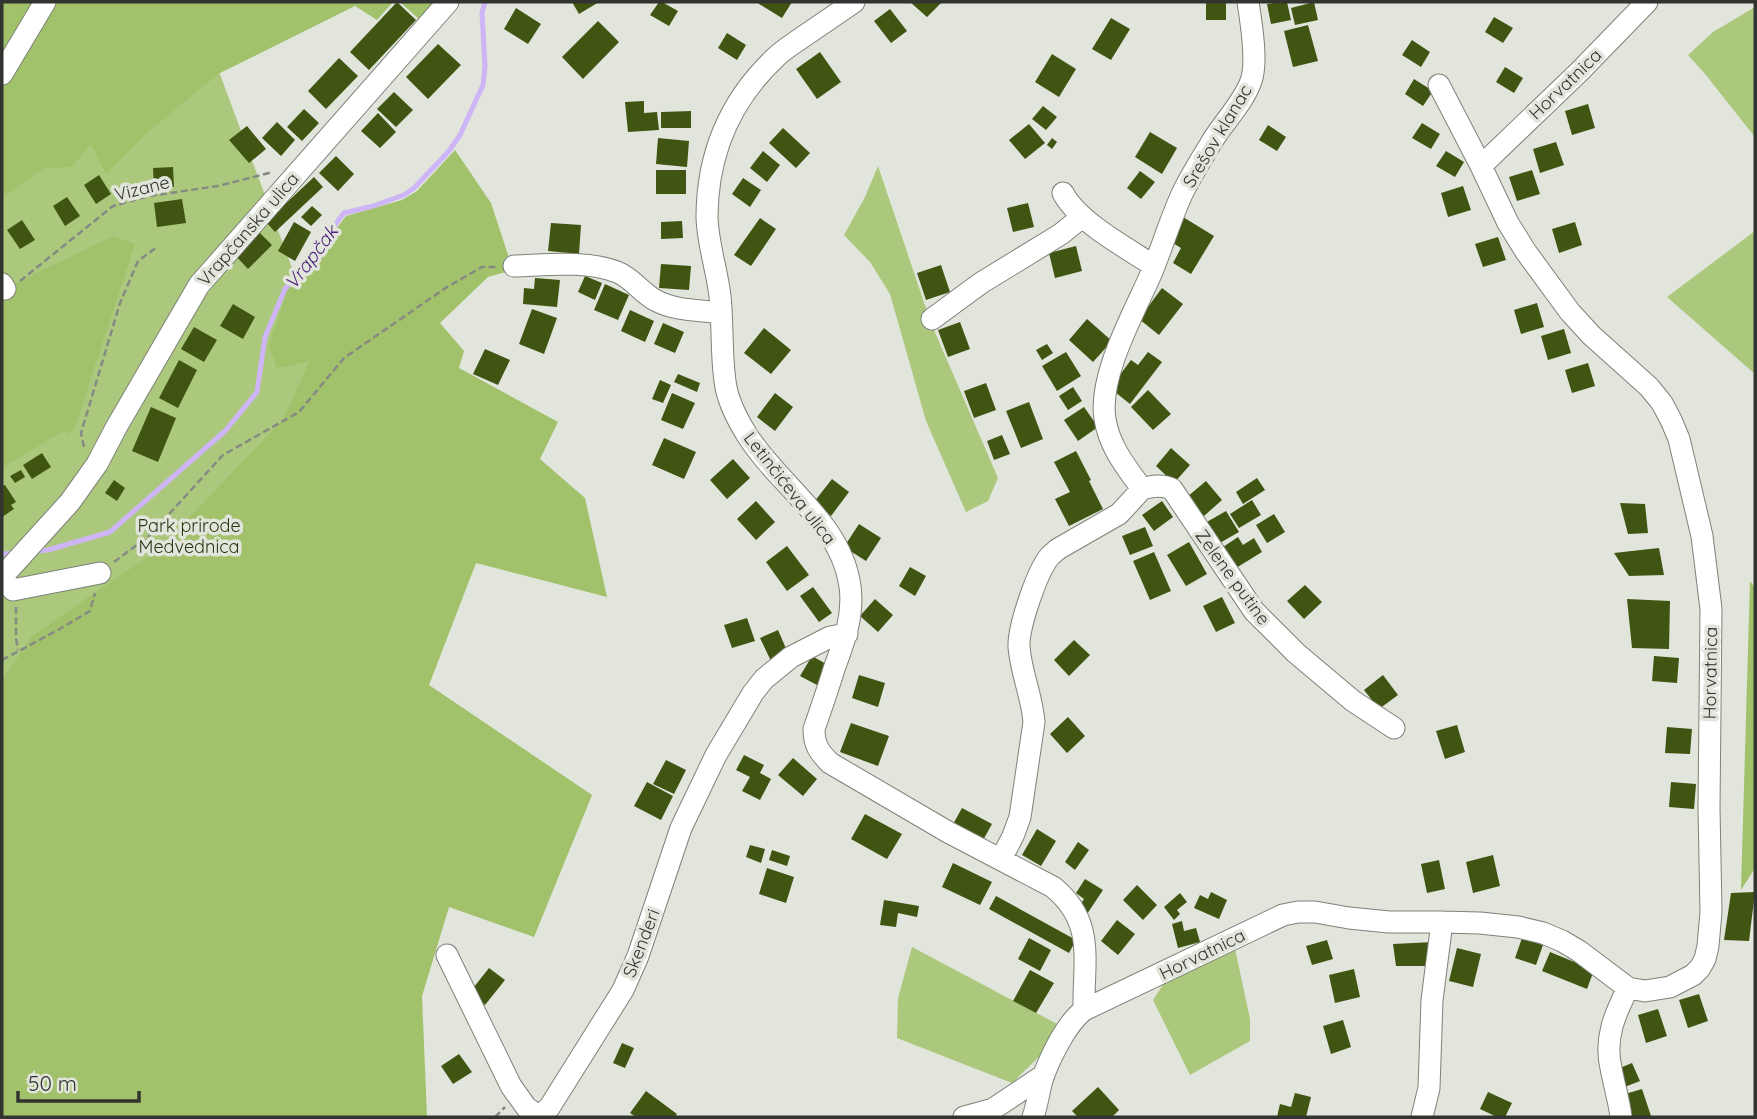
<svg xmlns="http://www.w3.org/2000/svg" width="1757" height="1119" font-family="Quicksand,sans-serif">
	<rect width="100%" height="100%" fill="#e1e5db"/>
	<!-- green -->
	<path fill="#abc87d" d="M2 2H193L380 504 2 1117Z
		M1755 7V137L1705 74 1688 55 1713 32Z
		M878 166 931 323 998 478 988 501 966 512 926 421 890 294 870 262 844 235 865 197Z
		M1755 231V374L1667 297Z
		M1234 944 1250 1019V1041L1190 1075 1153 1000 1168 977Z
		M912 947 1061 1026 1046 1050 1012 1083 897 1038 898 998Z"/>
	<!-- forest -->
	<path fill="#a1c16b" d="M2 2H393L377 20 355 6 218 74 141 138 106 174 91 144 72 167 44 168 2 198Z
		M400 2H434L419 19Z
		M455 150 491 203 513 270 488 277 440 323 464 351 459 368 558 422 540 459 585 498 607 597 476 563 429 685 592 795 534 937 449 907 422 996 427 1117H2V680L32 636 159 549 282 421 310 361 277 368 269 345 287 292 346 216 402 200 417 191Z
		M113 236 135 244 74 430 68 434 65 430 2 468V290Z
		M1750 581 1755 588V868L1741 890Z"/>
	<g fill="none" stroke-linecap="round" stroke-linejoin="round">
		<!-- stream -->
		<path stroke="#cdb5f7" stroke-width="5" d="M36 551 48 550 110 532 225 431 257 392 265 337 285 289 344 213 373 206 404 195 414 188 449 151 460 135 483 85 485 66 482 13 485 2
			M2 554 16 553"/>
	</g>
	<!-- building -->
	<path fill="#405512" d="M397 2 416 20 369 70 350 52Z
		M572 2H599L579 14Z
		M659 2H662L678 11 669 26 650 15Z
		M756 2H792L782 18Z
		M910 2H942L927 17Z
		M1206 2H1226V20H1206Z
		M1280 2H1287L1291 20 1271 24 1267 4Z
		M1314 2 1318 20 1295 25 1291 8Z
		M516 8 541 24 528 44 504 29Z
		M890 9 907 31 891 43 874 21Z
		M1494 17 1513 28 1503 43 1485 32Z
		M1111 18 1130 29 1111 60 1092 49Z
		M598 21 619 42 583 79 562 57Z
		M1308 25 1318 61 1293 67 1284 31Z
		M727 33 746 45 737 60 718 48Z
		M1412 40 1430 52 1421 67 1402 55Z
		M438 44 461 65 428 99 406 77Z
		M820 52 841 82 817 99 796 69Z
		M1052 54 1076 69 1059 97 1035 82Z
		M339 58 358 76 326 109 308 91Z
		M1505 67 1523 78 1514 93 1496 82Z
		M1414 79 1433 91 1423 106 1405 94Z
		M394 92 413 110 396 127 377 109Z
		M644 101V113L657 112 659 130 628 132 625 102Z
		M1588 104 1595 128 1572 135 1565 111Z
		M1043 106 1057 117 1046 130 1032 119Z
		M304 109 319 123 302 141 287 127Z
		M691 111V128H661V112Z
		M378 113 396 132 380 148 361 131Z
		M277 122 295 140 281 156 262 138Z
		M1422 123 1440 134 1431 149 1412 138Z
		M1029 124 1045 143 1025 159 1009 140Z
		M1268 125 1286 137 1277 151 1259 140Z
		M247 126 266 149 249 163 229 140Z
		M783 128 810 153 796 168 769 143Z
		M1150 132 1177 148 1162 174 1135 157Z
		M658 138 689 141 687 167 656 164Z
		M1052 138 1057 142 1052 149 1047 145Z
		M1556 142 1564 165 1540 173 1533 149Z
		M763 151 780 165 767 182 750 168Z
		M1446 151 1464 162 1455 177 1436 166Z
		M336 156 354 174 338 191 319 173Z
		M173 167 174 187H154L153 168Z
		M656 170H686V194H656Z
		M1532 170 1540 194 1517 201 1509 177Z
		M1140 171 1155 182 1141 199 1127 188Z
		M99 175 111 194 96 204 84 185Z
		M314 177 323 187 275 232 266 222Z
		M743 178 761 190 750 207 732 194Z
		M1463 186 1471 210 1448 217 1441 193Z
		M67 197 80 216 65 226 53 206Z
		M182 199 186 223 157 227 154 203Z
		M1028 203 1034 227 1013 232 1007 208Z
		M312 206 322 215 311 226 301 217Z
		M1183 217 1214 236 1191 274 1173 263 1181 248 1168 240Z
		M760 218 776 229 751 266 734 255Z
		M22 220 35 240 20 249 7 230Z
		M682 221 683 238 661 239V222Z
		M294 222 311 232 295 261 278 251Z
		M1575 222 1582 245 1559 253 1552 229Z
		M551 223 581 225 579 254 548 251Z
		M258 231 272 245 248 269 234 254Z
		M1498 237 1506 260 1483 267 1475 244Z
		M1076 246 1082 271 1055 278 1049 253Z
		M661 264 691 266 689 290 659 288Z
		M941 265 950 292 926 300 917 273Z
		M585 276 602 283 595 300 578 292Z
		M535 278 560 280 557 307 523 304 524 288 534 289Z
		M605 284 629 295 618 320 594 310Z
		M1162 288 1183 304 1159 335 1139 319Z
		M1537 303 1544 327 1521 334 1514 310Z
		M233 304 255 317 243 339 220 326Z
		M532 309 557 318 544 354 519 344Z
		M630 310 654 321 645 342 621 331Z
		M1087 319 1112 341 1093 362 1069 340Z
		M960 322 970 349 948 357 938 330Z
		M663 323 684 332 675 353 654 344Z
		M194 327 217 340 204 362 181 349Z
		M764 328 791 350 771 374 744 353Z
		M1564 329 1571 353 1548 360 1541 336Z
		M1047 344 1053 353 1042 360 1036 350Z
		M485 349 510 360 498 385 473 374Z
		M1066 352 1081 376 1057 391 1042 366Z
		M1148 352 1162 362 1130 404 1110 388 1131 360 1138 365Z
		M179 360 197 370 178 408 159 398Z
		M1588 363 1595 386 1572 393 1565 370Z
		M678 374 700 383 697 392 674 382Z
		M660 380 671 385 663 403 652 399Z
		M986 383 996 410 974 418 964 391Z
		M1073 387 1082 401 1068 410 1059 396Z
		M1148 390 1171 414 1153 430 1131 407Z
		M672 393 695 403 683 429 661 420Z
		M775 393 793 407 775 431 757 417Z
		M1029 402 1043 439 1021 448 1006 411Z
		M151 407 176 418 158 462 132 451Z
		M1084 407 1098 427 1078 441 1064 420Z
		M1002 435 1010 454 994 460 987 441Z
		M664 438 696 452 684 479 652 465Z
		M1171 448 1190 465 1174 483 1156 466Z
		M1076 451 1091 480 1089 481 1103 509 1069 526 1055 499 1070 492 1054 462Z
		M42 453 51 467 32 479 23 465Z
		M733 459 750 478 727 499 710 480Z
		M21 470 25 477 15 483 10 476Z
		M1257 478 1265 490 1243 504 1236 492Z
		M832 479 849 492 831 516 814 502Z
		M114 480 125 488 117 501 105 493Z
		M1206 481 1222 500 1204 516 1187 497Z
		M5 485 16 502 11 505 14 509 2 517V486Z
		M1252 500 1261 515 1239 528 1230 514Z
		M756 501 775 522 756 540 737 519Z
		M1162 501 1173 517 1154 531 1142 515Z
		M1620 503 1645 504 1648 533 1628 534Z
		M1226 511 1239 532 1218 544 1205 523Z
		M1274 514 1285 532 1267 543 1256 525Z
		M859 524 881 538 866 561 844 547Z
		M1145 527 1153 546 1130 555 1122 536Z
		M1238 537 1243 545 1254 538 1262 552 1236 568 1223 547Z
		M1189 542 1207 574 1186 586 1167 555Z
		M787 546 809 575 787 591 766 562Z
		M1659 548 1664 575 1629 576 1614 553Z
		M1154 552 1171 591 1150 600 1133 561Z
		M910 567 926 576 915 596 899 586Z
		M1305 585 1322 602 1304 619 1287 601Z
		M813 587 832 613 819 622 800 596Z
		M1222 597 1235 623 1216 632 1203 606Z
		M875 599 893 615 878 632 860 616Z
		M1627 599 1670 601 1669 649 1632 648Z
		M747 618 755 641 732 648 724 625Z
		M778 630 788 653 771 661 760 638Z
		M1074 640 1090 655 1069 676 1054 660Z
		M812 656 828 665 817 685 800 676Z
		M1654 656 1679 658 1677 683 1652 681Z
		M859 675 885 683 878 707 852 698Z
		M1383 675 1398 695 1379 709 1364 690Z
		M1068 717 1085 736 1067 753 1050 734Z
		M851 723 889 736 878 766 840 752Z
		M1457 725 1465 752 1445 759 1436 731Z
		M1667 727 1692 729 1690 754 1665 753Z
		M744 755 764 765 760 773 771 779 760 800 742 791 750 777 736 770Z
		M793 758 817 779 803 796 778 775Z
		M666 760 686 770 674 794 653 784Z
		M647 782 673 796 661 820 634 806Z
		M1671 782 1696 784 1694 809 1669 807Z
		M962 808 992 824 982 842 952 826Z
		M865 814 902 834 887 859 851 839Z
		M1037 829 1056 841 1041 866 1022 855Z
		M1078 842 1089 850 1075 870 1065 862Z
		M750 845 765 849 761 863 746 857Z
		M772 850 790 856 787 866 769 860Z
		M1493 855 1500 886 1473 893 1466 862Z
		M1439 860 1445 889 1427 893 1421 864Z
		M953 863 992 882 980 905 942 887Z
		M767 868 794 877 786 903 759 894Z
		M1085 879 1103 890 1087 914 1078 908 1084 899 1076 893Z
		M1137 885 1157 905 1143 920 1123 900Z
		M1211 892 1227 900 1219 919 1194 908 1200 895 1208 899Z
		M1755 892 1749 941 1724 940 1731 893Z
		M1180 893 1187 902 1177 910 1180 914 1174 920 1164 907Z
		M996 896 1076 940 1069 953 989 909Z
		M884 900 919 906 917 917 898 913 896 927 880 925Z
		M1117 920 1135 934 1118 955 1101 941Z
		M1182 921 1184 931 1196 928 1200 942 1178 948 1172 924Z
		M1029 938 1051 950 1040 971 1018 959Z
		M1522 938 1543 945 1536 965 1515 958Z
		M1327 940 1333 959 1312 965 1306 946Z
		M1434 942 1430 966H1396L1393 944Z
		M1457 948 1481 954 1473 987 1449 981Z
		M1550 952 1594 970 1587 989 1542 971Z
		M489 968 505 980 485 1005 470 992Z
		M1354 969 1360 997 1335 1003 1329 975Z
		M1030 970 1054 983 1036 1013 1013 1001Z
		M1699 994 1708 1021 1688 1028 1679 1000Z
		M1658 1009 1667 1036 1646 1043 1638 1015Z
		M1343 1020 1351 1047 1331 1054 1323 1026Z
		M622 1043 634 1048 625 1068 613 1063Z
		M459 1054 472 1072 453 1084 441 1066Z
		M1632 1063 1640 1081 1622 1088 1615 1070Z
		M1098 1087 1119 1110 1112 1117H1078L1072 1111Z
		M1642 1089 1651 1116 1629 1117 1622 1095Z
		M646 1091 677 1114 675 1117H636L630 1113Z
		M1488 1092 1512 1103 1505 1117H1497L1480 1109Z
		M1295 1093 1311 1097 1306 1117H1277L1280 1104 1291 1107Z"/>
	<g fill="none" stroke-linecap="round" stroke-linejoin="round">
		<defs>
			<path id="minor" d="M854 2C835 15 816 28 797 41 790 46 782 51 776 57 729 101 707 154 707 218 708 245 717 270 720 296 723 324 721 353 725 381 727 400 737 419 747 435 779 486 841 522 850 586 854 616 844 642 834 669 828 689 821 709 814 729 814 745 819 752 830 763L948 832 1053 887C1096 922 1083 961 1084 1010
				M2 74 45 2
				M1481 166 1580 71 1647 2
				M1063 193C1078 222 1127 248 1154 266
				M514 266C547 265 585 260 617 272 633 278 642 294 657 301 676 311 701 310 721 313
				M2 284 5 289
				M932 319 981 283 1061 234 1082 217
				M1142 489C1152 486 1162 484 1172 489L1254 611 1296 653 1353 701 1394 728
				M2 577 70 502 97 464 117 426 199 285 448 2
				M2 578 13 590 100 573
				M1001 859 1013 836 1020 817 1034 722C1032 696 1021 673 1019 647 1018 628 1037 571 1050 556 1051 555 1057 550 1058 549L1119 514 1142 489C1126 467 1109 446 1105 419 1098 376 1134 313 1151 274 1162 248 1170 220 1182 194 1190 177 1201 160 1211 143 1222 124 1244 102 1251 81 1258 62 1251 22 1248 2
				M447 955 511 1086 526 1107 535 1114 542 1113 549 1108 623 990 638 956 681 828 716 755 753 693 764 679 791 657 830 637 847 634
				M964 1117 993 1109 1044 1075
				M1033 1117C1038 1103 1039 1088 1044 1074 1052 1054 1067 1023 1084 1010L1283 915 1298 912H1315L1349 918 1389 922H1442L1480 923 1518 927 1543 933 1562 941 1579 951 1628 988 1645 991 1670 987 1693 975 1700 968 1705 959 1708 946 1711 912 1709 808 1711 609 1702 536 1679 439 1671 420 1662 403 1649 387 1591 335 1570 312 1526 252 1508 223 1481 166 1439 85
				M1422 1117 1429 1088 1432 1000 1442 922
				M1621 1117C1619 1100 1614 1085 1611 1068 1604 1038 1615 1014 1628 988"/>
		</defs>
		<!-- minor casing -->
		<use href="#minor" stroke="#7e8279" stroke-width="23"/>
		<!-- path -->
		<path stroke="#878a83" stroke-width="2.5" stroke-dasharray="7 3.5" stroke-linecap="butt" d="M20 281 113 206 149 196 218 186 273 172
			M84 447 81 433 120 303 138 261 157 247
			M114 562 149 536 223 455 299 412 344 358 447 287 482 267H496
			M16 607V638L18 650
			M2 660 58 630 90 611 95 593
			M495 1117 505 1107"/>
		<!-- minor -->
		<use href="#minor" stroke="#fff" stroke-width="21"/>
	</g>
	<g text-anchor="middle" dominant-baseline="central" stroke-width="7" stroke-linejoin="round" paint-order="stroke">
		<!-- street labels -->
		<g font-size="18" fill="#323430" stroke="#e1e5db">
			<text transform="translate(1565 84) rotate(-44)">Horvatnica</text>
			<text transform="translate(1217 136) rotate(-59)">Srešov klanac</text>
			<text transform="translate(142 188) rotate(-14)">Vizane</text>
			<text transform="translate(248 229) rotate(-49)">Vrapčanska ulica</text>
			<text transform="translate(790 488) rotate(52)">Letinčićeva ulica</text>
			<text transform="translate(1233 577) rotate(54)">Zelene putine</text>
			<text transform="translate(1710 673) rotate(-89)">Horvatnica</text>
			<text transform="translate(641 943) rotate(-69)">Skenderi</text>
			<text transform="translate(1202 954) rotate(-26)">Horvatnica</text>
		</g>
		<!-- park labels -->
		<g font-size="18" fill="#2a3713" stroke="#e1e5db">
			<text x="189" y="525">Park prirode<tspan x="189" dy="21">Medvednica</tspan></text>
		</g>
		<!-- water labels -->
		<g font-size="19" font-style="italic" fill="#4d217e" stroke="#e1e5db">
			<text transform="translate(311 257) rotate(-53)">Vrapčak</text>
		</g>
	</g>
	<!-- border -->
	<rect width="1757" height="1119" fill="none" stroke="#323430" stroke-width="7"/>
	<!-- scale -->
	<path d="M18 1091v10h121v-10" fill="none" stroke="#323430" stroke-width="3.5"/>
	<text x="28" y="1091" font-size="21" fill="#323430" stroke="#e1e5db" stroke-width="5" paint-order="stroke">50 m</text>
</svg>
